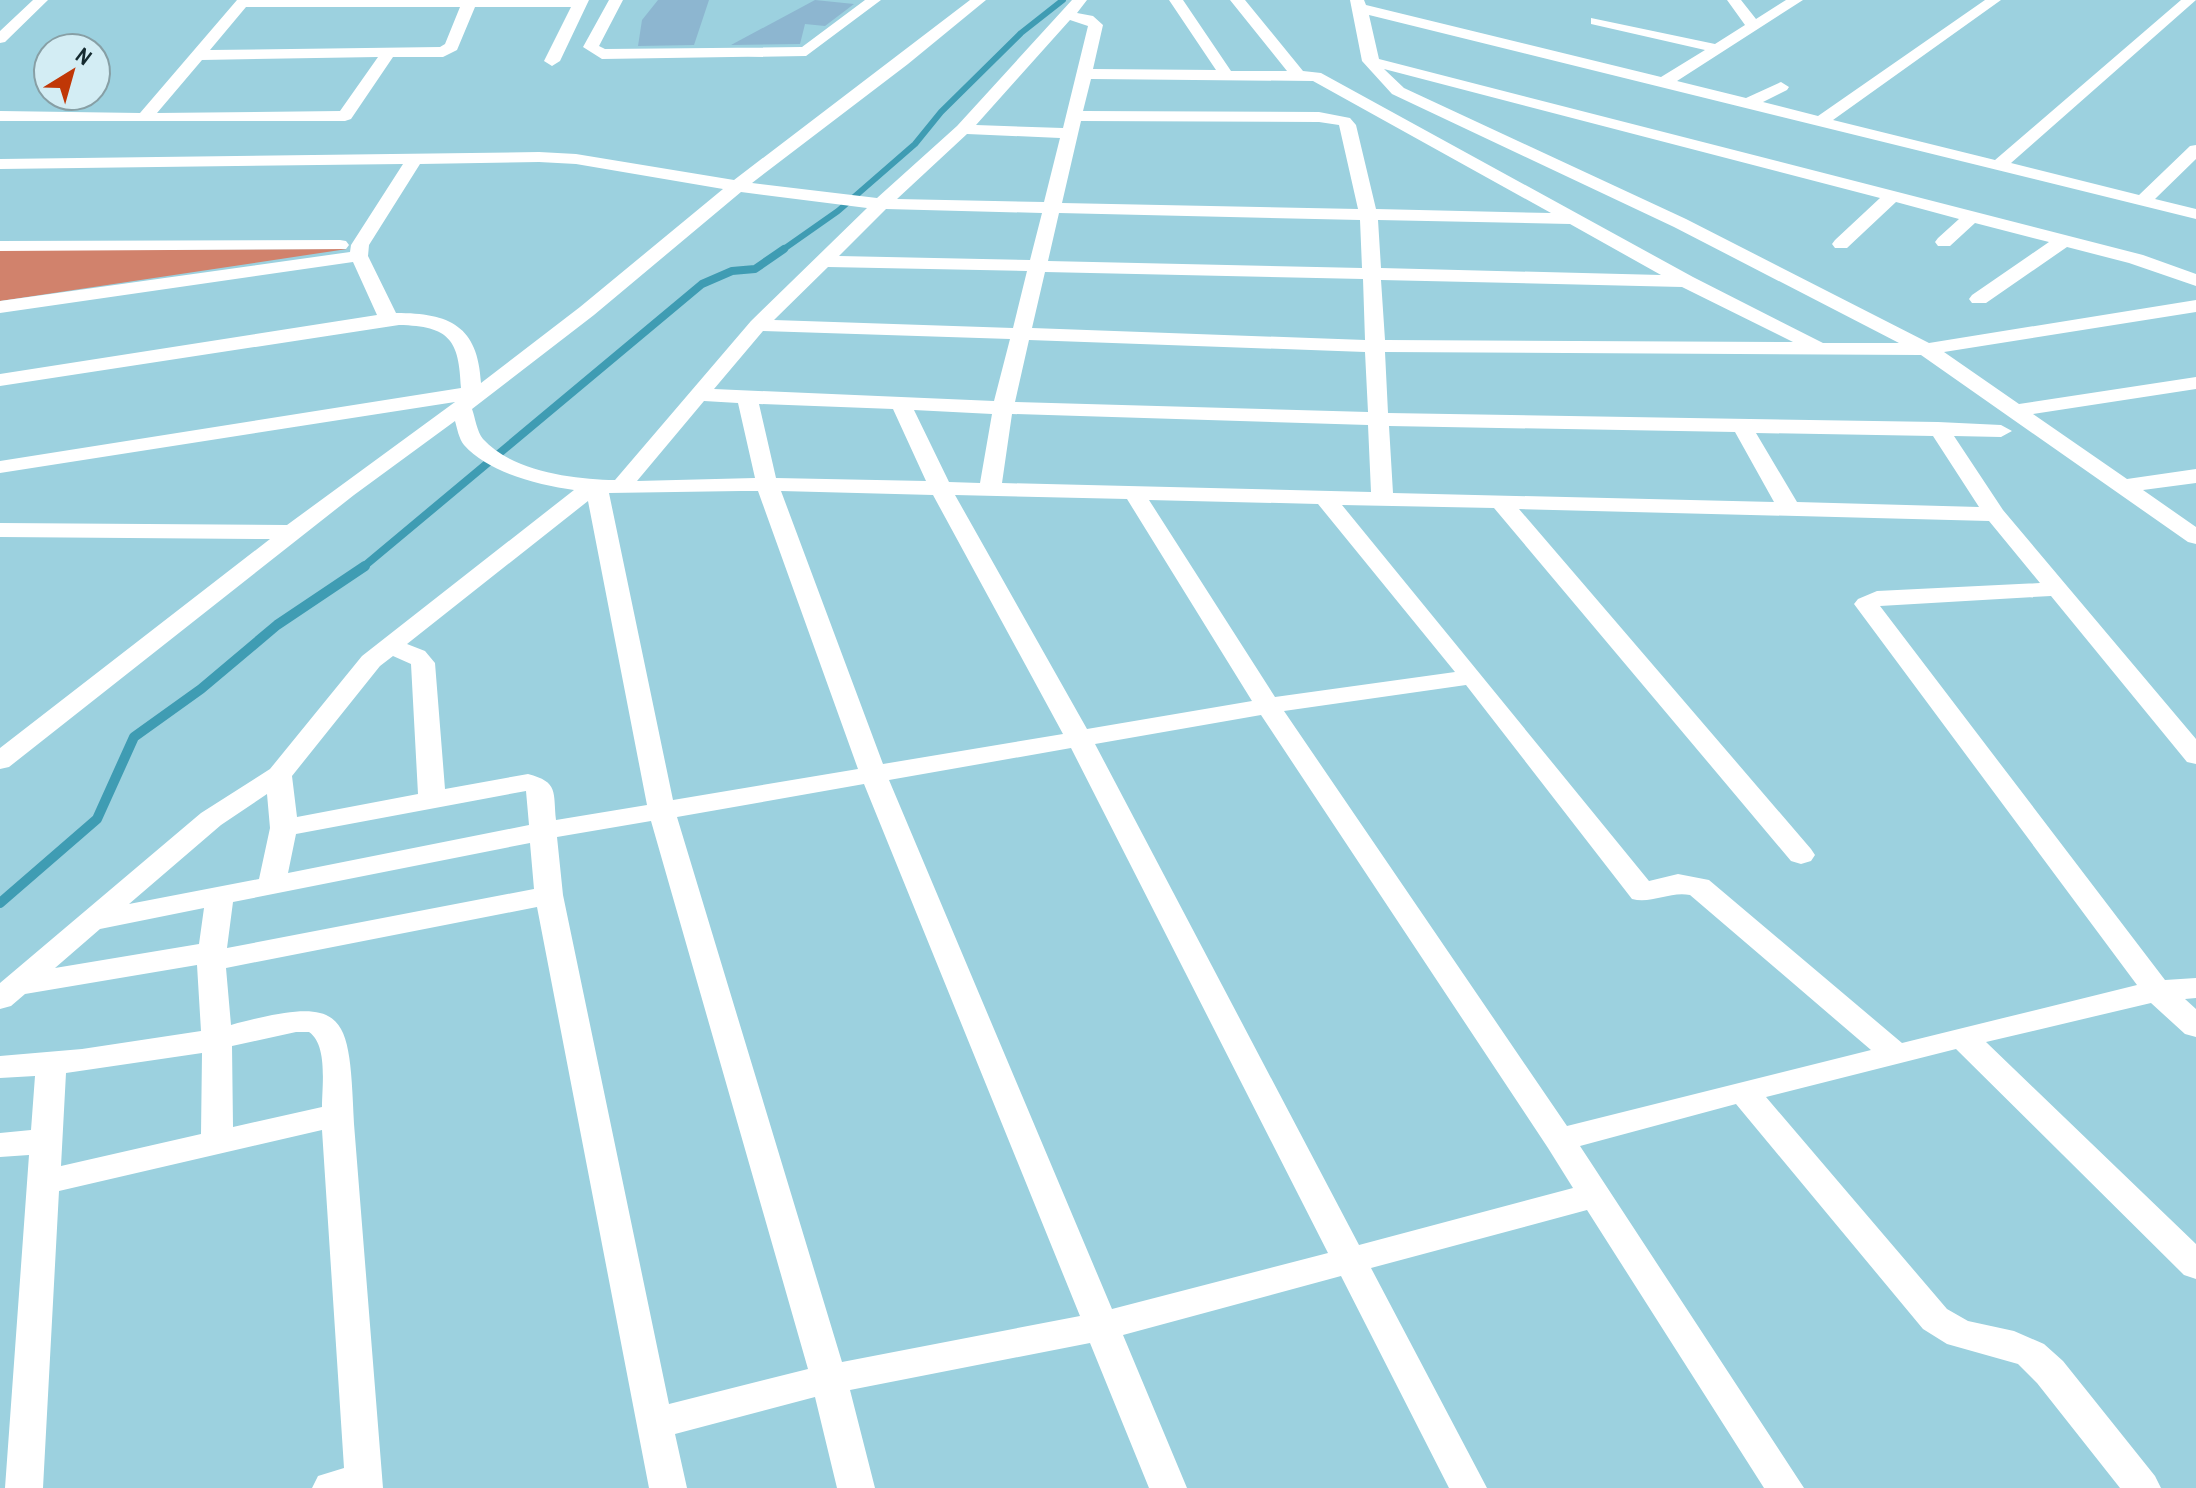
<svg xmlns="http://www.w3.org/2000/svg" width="2196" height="1488" font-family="'Archivo Narrow',sans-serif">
	<rect width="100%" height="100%" fill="#9cd1df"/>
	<!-- green -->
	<path fill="#d1826c" d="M347 249 0 301V250Z"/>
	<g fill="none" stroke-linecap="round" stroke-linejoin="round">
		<!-- stream-far2 -->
		<path stroke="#3f9cb3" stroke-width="6" d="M781 251 838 211 915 144 941 112 1021 33 1063 0"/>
		<!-- stream-far1 -->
		<path stroke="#3f9cb3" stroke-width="8" d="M362 568 702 284 732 271 755 269 784 249"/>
		<!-- stream -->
		<path stroke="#3f9cb3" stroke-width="10" d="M0 903 97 819 134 737 201 689 277 625 365 566"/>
	</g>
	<!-- building -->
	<path fill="#8db6d0" d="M658 0H709L694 45 638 46 642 20Z
		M815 0 854 4 825 26 805 24 800 44 731 45Z"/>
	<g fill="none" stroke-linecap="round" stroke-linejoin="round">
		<!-- street -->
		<path fill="#fff" fill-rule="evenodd" d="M33 0H48L5 42 0 43V31Z
			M237 0H589L560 61 552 66 544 61 571 7H475L457 50 443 57H393L351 119 345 121H0V111L140 113ZM246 7H460L445 44 440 47 210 50ZM378 57 340 111 157 113 202 60Z
			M609 0H623L599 46 605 49 802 47 865 0H881L806 56 602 59 583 47Z
			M970 0H986L908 64 752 183 877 198 957 126 1072 0H1087L1077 13 1093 16 1103 25 1093 69 1216 70 1169 0H1183L1231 71H1287L1230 0H1245L1303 71 1321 73 1693 277 1823 343H1899L1674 227 1392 94 1362 61 1350 0H1364L1366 5 1661 77 1705 50 1591 24V18L1715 44 1745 25 1727 0H1741L1756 19 1786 0H1803L1677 81 1746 98 1781 82 1789 87 1787 90 1763 102 1818 116 1985 0H2001L1833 120 1995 160 2181 0H2196L2011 163 2139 195 2190 146 2196 145V159L2155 199 2196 209V219L1369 15 1379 59 2143 255 2196 274V286L2129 263 2067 247 1986 303H1972L1969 299 1972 295 2049 242 1975 223 1950 246H1938L1935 242 1938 238 1959 219 1896 202 1847 248H1835L1832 244 1835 240 1880 198 1384 69 1404 88 1686 219 1929 343 2196 300V312L1944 352 2019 404 2196 377V389L2033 414 2127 479 2196 469V483L2143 490 2196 527V544L2188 542 1921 355 1385 352 1388 413 1938 422 2001 425 2012 431 2001 437 1954 436 2003 510 2196 739V764L2187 762 2051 596 1880 606 2165 980 2196 978V998L2185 999 2196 1009V1037L2185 1034 2151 1003 1986 1042 2196 1244V1279L2184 1275 1956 1049 1766 1097 1947 1309 1968 1321 2014 1331 2044 1344 2063 1361 2155 1476 2161 1488H2120L2037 1383 2018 1364 1947 1344 1923 1329 1736 1104 1580 1146 1804 1488H1764L1587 1210 1371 1268 1487 1488H1449L1341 1276 1123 1335 1187 1488H1149L1090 1343 850 1390 875 1488H837L815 1397 675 1434 687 1488H649L537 907 226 968 231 1025C349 993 349 1013 354 1124L383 1488H312L318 1476 344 1468 322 1130 59 1191 43 1488H5L29 1155 0 1157V1133L31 1130 35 1076 0 1078V1056L82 1049 201 1031 197 965 25 994 11 1006 0 1009V983L201 813 270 769 362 656 574 490C538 485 489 473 464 445 459 439 457 428 455 421L354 495 9 767 0 769V748L270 539 0 537V523L287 525 455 402 0 473V461L461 388C459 340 450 326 399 325L0 386V374L377 315 353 262 0 313V301L350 252 351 245 403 164 0 169V159L539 152 576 154 734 180ZM1070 20 1088 26 1063 128 976 125ZM1091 79 1313 81 1551 213 1376 209 1356 125 1350 118 1319 112 1083 111ZM1081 121 1319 122 1339 125 1358 209 1062 203ZM967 134 1060 138 1044 202 897 199ZM539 162 576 164 723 189 580 307 481 383C478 326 450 313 396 313L368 256 369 245 420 164ZM741 192 867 208 751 321 615 480C574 479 513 472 483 439 477 432 475 417 472 409L594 315ZM886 209 1042 213 1030 260 839 256ZM1059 213 1360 220 1362 268 1048 261ZM1378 220 1570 224 1661 275 1381 268ZM828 267 1027 271 1013 328 774 320ZM1045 272 1363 279 1365 340 1032 328ZM1381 280 1682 287 1793 342 1385 340ZM763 331 1010 339 994 401 714 389ZM1029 340 1365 352 1368 412 1015 402ZM704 401 738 403 755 478 637 481ZM759 404 893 409 926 481 776 478ZM914 410 992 414 980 483 949 482ZM1012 414 1368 425 1371 492 1002 483ZM1389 426 1735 432 1774 502 1393 493ZM1756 433 1933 436 1979 507 1797 502ZM741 491H758L858 769 673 800 609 493ZM781 491 933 495 1063 734 883 764ZM955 495 1127 499 1252 701 1087 729ZM1149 500 1318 504 1455 672 1275 697ZM588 501 647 805 556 820C553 792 559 782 528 774L445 789 435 663 425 651 407 644ZM1342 505 1494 508 1791 861 1801 864 1811 861 1815 855 1811 849 1519 509 1989 521 2040 583 1877 591 1858 599 1854 604 2137 985 1902 1043 1709 880 1678 874 1649 881ZM393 656 411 664 418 794 297 817 292 776 380 666ZM1466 685 1632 899C1652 904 1670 891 1690 895L1871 1050 1567 1126 1284 711ZM1261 715 1548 1148 1573 1188 1359 1245 1095 744ZM1071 748 1328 1253 1112 1309 889 780ZM864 784 1080 1316 842 1362 677 817ZM526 791 529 825 288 873 296 834ZM267 794 270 828 259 879 129 904 221 825ZM651 821 808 1369 669 1404 563 895 557 837ZM530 843 534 889 227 948 233 902ZM204 908 199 944 55 968 100 929ZM296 1032H309C328 1045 322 1086 322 1107L233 1127 232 1046ZM202 1053 201 1134 61 1166 66 1073Z
			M340 240 346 241 349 245 346 249 0 251V241Z"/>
	</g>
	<!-- north arrow -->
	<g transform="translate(72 72) rotate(37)"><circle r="38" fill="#d3edf4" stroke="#879fa5" stroke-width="2"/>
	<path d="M0-6L14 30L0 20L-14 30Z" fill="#c03706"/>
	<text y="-12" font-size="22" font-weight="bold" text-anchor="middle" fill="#152a2f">N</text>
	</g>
</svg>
